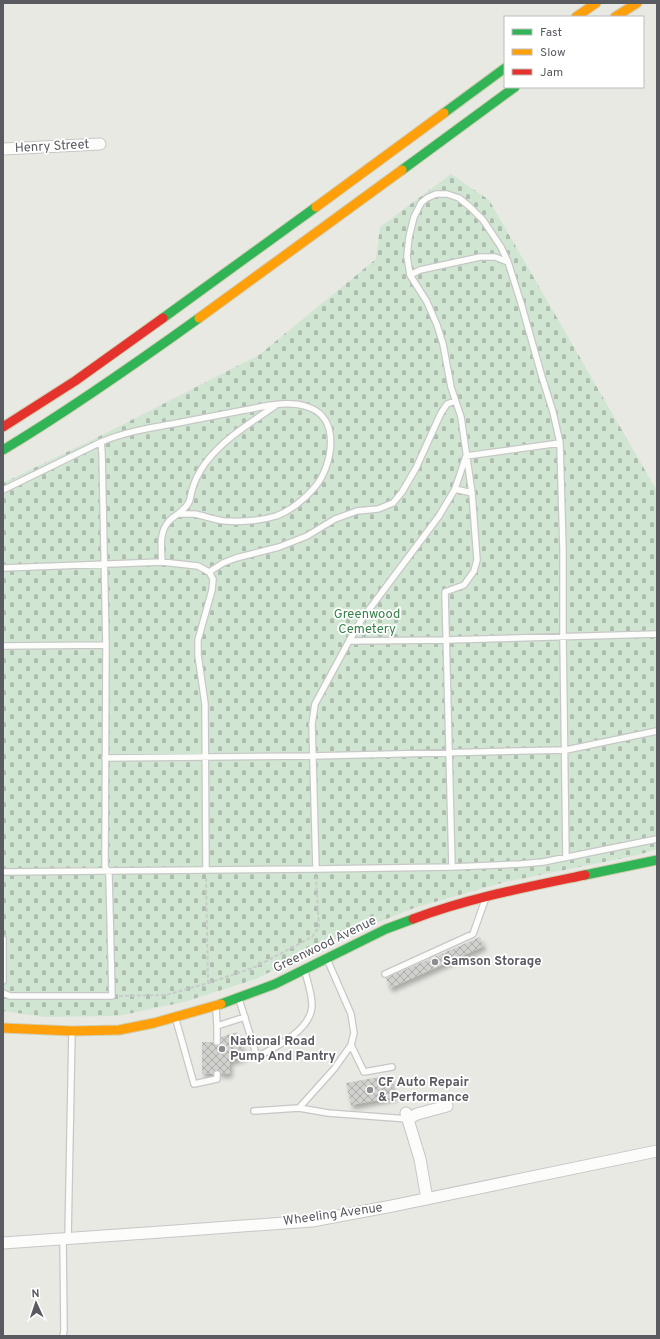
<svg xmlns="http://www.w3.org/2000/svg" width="660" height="1339" font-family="Overpass,sans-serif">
	<defs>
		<pattern id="cemetery-stones" width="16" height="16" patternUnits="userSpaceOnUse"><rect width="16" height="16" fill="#d1e6d2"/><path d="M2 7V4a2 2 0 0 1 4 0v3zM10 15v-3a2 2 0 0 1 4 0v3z" fill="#adbdae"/></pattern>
		<pattern id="building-cross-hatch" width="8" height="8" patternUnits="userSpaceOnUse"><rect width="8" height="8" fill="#d0d0cd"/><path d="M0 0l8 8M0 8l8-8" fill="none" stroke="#acacaa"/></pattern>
		<filter id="shadow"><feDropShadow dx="2.5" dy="4.5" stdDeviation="2" flood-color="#0004"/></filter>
	</defs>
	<rect width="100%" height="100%" fill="#e9e9e4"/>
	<!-- cemetery -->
	<path fill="url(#cemetery-stones)" d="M451 174 489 200 657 491V849L638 855 505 882 414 908 331 941 256 979 184 1002 118 1016 45 1017 3 1011V483L102 435 259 355 376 259 380 227Z"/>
	<!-- building -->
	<path fill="url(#building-cross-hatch)" filter="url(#shadow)" d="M480 937 484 946 390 988 386 978Z
		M237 1032 245 1056 230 1061V1073L221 1074 219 1071 217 1070 213 1074H202V1042H213L215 1045 219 1046 221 1044V1037Z
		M390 1075 394 1097 351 1105 346 1083Z"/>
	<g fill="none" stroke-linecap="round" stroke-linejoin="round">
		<defs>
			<path id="lane" d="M410 275 420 270 480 257H495L508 262
				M455 489 472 493
				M3 490 101 442C132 429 165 426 198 419 214 416 230 413 245 410 266 406 288 400 308 407 342 418 332 467 315 487 305 499 290 511 276 516 260 521 241 522 225 521 215 520 205 516 195 514 190 514 185 514 180 514
				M162 562C161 548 159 532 169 521 176 514 184 512 189 502 191 497 191 492 193 487 195 480 200 471 204 465 222 440 250 423 275 406
				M3 568 162 562 198 566 209 572 213 579 212 590 198 640V655L205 704 206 870
				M209 572 223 563 236 558 279 547 307 536 335 519 357 511 378 509 393 503 402 492 416 468 441 413 447 404 455 401
				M349 641 447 640 657 634
				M3 646 106 645
				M105 758 312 756 566 750 657 731
				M452 867 445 592 464 585 474 571 477 560 472 493 461 417 451 387 443 344 437 325 427 302 410 275 407 256 409 237 414 217 421 203 427 198 436 194H447L459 198 470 207 483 220 501 247 508 262 521 303 542 377 553 412 560 443 563 550V636L566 857
				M316 869 312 724 315 704 349 641 362 619 439 516 455 489 466 456 560 443
				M3 872 316 869 452 867 521 864 543 862 657 839
				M3 939V981
				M385 974 473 934 485 900
				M3 993 10 996H112L109 875 105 866 106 645 102 453 101 442
				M239 999 257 1057C276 1047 311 1030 312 1006 312 994 308 983 305 972
				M216 1009 217 1026 245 1017
				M176 1020 194 1084 217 1079V1074
				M217 1042V1026
				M351 1045 364 1072 392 1067
				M299 1108 334 1069 351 1045 354 1033 351 1014 327 959
				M254 1111 299 1108 328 1113 408 1119
				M63 1238 64 1330 63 1336
				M68 1238 72 1032"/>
			<path id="street" d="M3 149 100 144
				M406 1113 420 1159 427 1199
				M408 1119 417 1114 447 1106
				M3 1243 161 1232 312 1221 392 1206 657 1151"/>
			<path id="fast" d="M444 113 505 68
				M402 170 515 87
				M163 318 316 207
				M3 450C71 409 135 364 199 318
				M585 875 657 860
				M221 1004 275 984 386 929 413 919"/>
			<path id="slow" d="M576 17 596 3
				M615 17 637 3
				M316 207 444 113
				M199 318 402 170
				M3 1028 72 1031 119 1030 154 1023 221 1004"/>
			<path id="jam" d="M3 427 75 381 163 318
				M413 919C469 898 527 887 585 875"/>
		</defs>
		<!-- lane casing -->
		<use href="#lane" stroke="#c6c7c6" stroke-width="8"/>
		<!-- street casing -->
		<use href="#street" stroke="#c6c7c6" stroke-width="13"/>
		<!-- fast casing -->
		<use href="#fast" stroke="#d0ceb2" stroke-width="11"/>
		<!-- slow casing -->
		<use href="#slow" stroke="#d0ceb2" stroke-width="11"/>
		<!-- jam casing -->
		<use href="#jam" stroke="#d0ceb2" stroke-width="11"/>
		<!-- path -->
		<path stroke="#c7cbca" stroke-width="2" stroke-dasharray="4 2" stroke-linecap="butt" d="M208 983 253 968 312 937 319 927 316 877
			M119 996 166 995 208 983 206 878"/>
		<!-- lane -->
		<use href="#lane" stroke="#fcfcfb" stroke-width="5.5"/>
		<!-- street -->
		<use href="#street" stroke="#fcfcfb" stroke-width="11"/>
		<!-- fast -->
		<use href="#fast" stroke="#30b455" stroke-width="9"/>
		<!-- slow -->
		<use href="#slow" stroke="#ff9f0a" stroke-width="9"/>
		<!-- jam -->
		<use href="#jam" stroke="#e5322d" stroke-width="9"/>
	</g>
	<!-- markers -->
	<g fill="#8b8d8f" stroke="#fff" stroke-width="1.5">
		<circle cx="435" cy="962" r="4"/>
		<circle cx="222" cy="1049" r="4"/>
		<circle cx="370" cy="1090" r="4"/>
	</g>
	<g text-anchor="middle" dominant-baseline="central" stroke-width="3.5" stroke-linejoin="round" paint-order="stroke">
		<!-- street labels -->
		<g font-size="13" fill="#595b61" stroke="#fff">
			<text transform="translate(52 147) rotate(-3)">Henry Street</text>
			<text transform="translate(325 945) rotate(-26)">Greenwood Avenue</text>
			<text transform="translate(333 1215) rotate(-8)">Wheeling Avenue</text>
		</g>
		<!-- park labels -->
		<g font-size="13" fill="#388149" stroke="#fff">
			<text x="367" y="615">Greenwood<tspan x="367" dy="15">Cemetery</tspan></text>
		</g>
		<!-- poi labels -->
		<g font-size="13" font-weight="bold" fill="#595b61" stroke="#fff" text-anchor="start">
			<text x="443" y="962">Samson Storage</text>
			<text x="230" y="1042">National Road<tspan x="230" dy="15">Pump And Pantry</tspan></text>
			<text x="378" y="1083">CF Auto Repair<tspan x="378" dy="15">&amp; Performance</tspan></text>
		</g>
	</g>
	<!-- border -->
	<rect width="660" height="1339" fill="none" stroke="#595b61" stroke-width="8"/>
	<!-- legend -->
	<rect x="504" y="16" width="140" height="72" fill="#ffffff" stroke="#bdbdc0"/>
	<rect x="512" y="29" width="20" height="6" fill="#30b455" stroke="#bdbdc0"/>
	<text x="540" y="36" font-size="12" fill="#595b61">Fast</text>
	<rect x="512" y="49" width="20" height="6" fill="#ff9f0a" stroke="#bdbdc0"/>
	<text x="540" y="56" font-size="12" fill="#595b61">Slow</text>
	<rect x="512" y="69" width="20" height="6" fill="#e5322d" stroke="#bdbdc0"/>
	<text x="540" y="76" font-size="12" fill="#595b61">Jam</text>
	<!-- north arrow -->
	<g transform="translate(36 1303) rotate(357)" stroke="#ffffff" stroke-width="3" paint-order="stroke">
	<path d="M0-3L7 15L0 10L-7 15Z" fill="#595b61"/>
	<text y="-6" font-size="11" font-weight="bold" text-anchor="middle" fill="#595b61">N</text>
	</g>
</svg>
